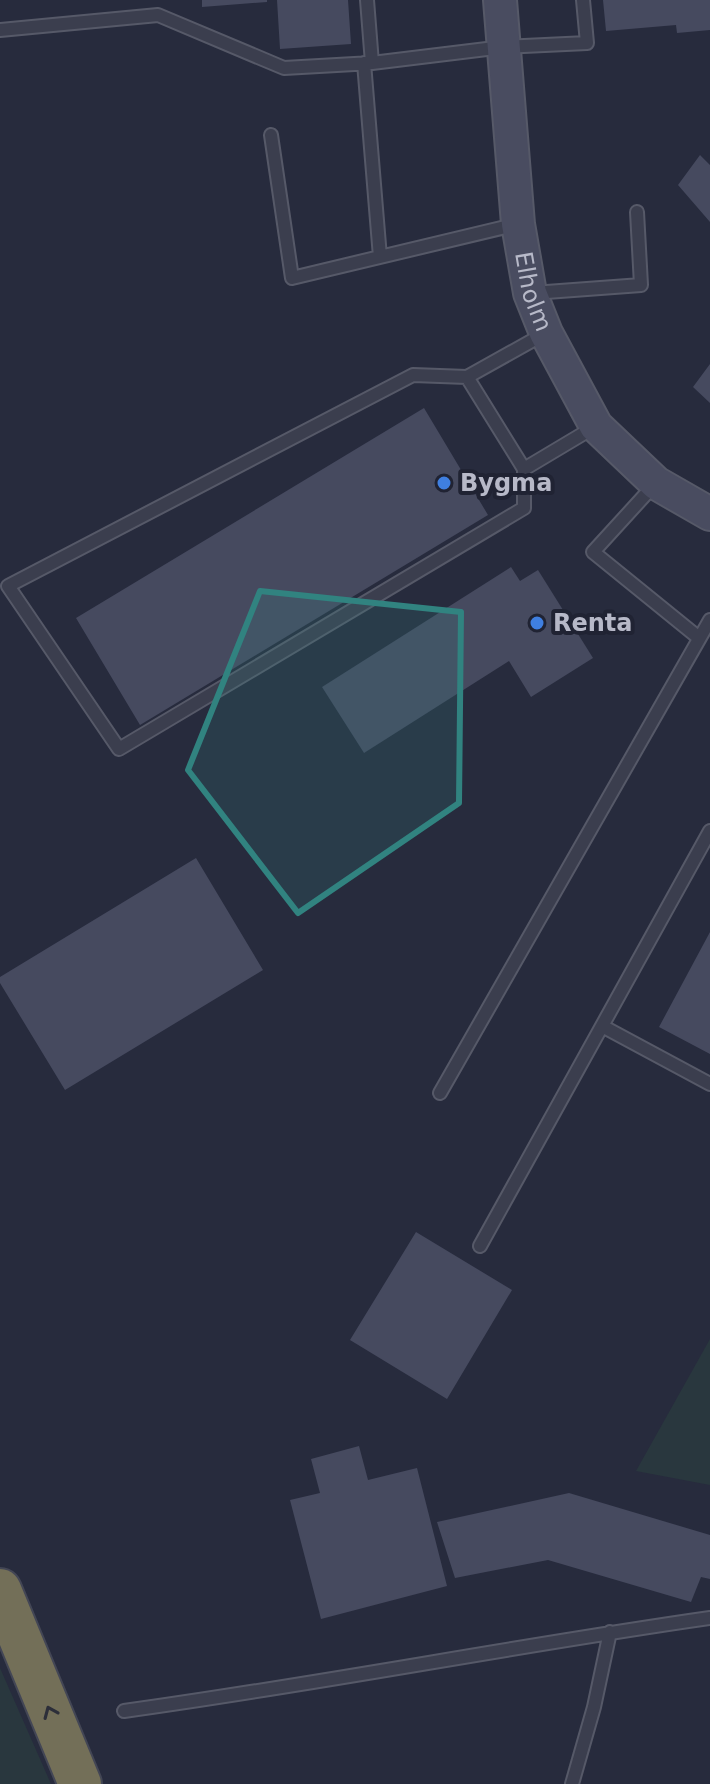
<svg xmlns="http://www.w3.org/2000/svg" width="710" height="1784" font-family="'DejaVu Sans',sans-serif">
	<rect width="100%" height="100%" fill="#272b3d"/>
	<!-- green -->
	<path fill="#29373e" d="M710 1339V1485L636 1471Z
		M0 1668 51 1784H0Z"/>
	<!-- building -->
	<path fill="#464a5f" d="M202 0H267V2L202 7Z
		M277 0H348L351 44 280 49Z
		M603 0H710V30L677 33 676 25 606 31Z
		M700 155 710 165V222L678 185Z
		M710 364V403L693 387Z
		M424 408 488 515 140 725 76 618Z
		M511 567 520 581 538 570 593 658 531 697 509 661 364 753 322 687Z
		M196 858 263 970 65 1090 0 983V977Z
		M710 932V1054L659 1027Z
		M416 1232 512 1290 447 1399 350 1340Z
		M359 1446 368 1480 417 1468 447 1586 321 1619 290 1500 320 1493 311 1459Z
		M569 1493 710 1535V1579L701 1577 691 1602 548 1560 455 1578 437 1522Z"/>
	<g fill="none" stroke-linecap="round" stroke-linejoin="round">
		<defs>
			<path id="lane" d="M367 0 372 63
				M0 30 158 15 284 68 372 63 503 47 587 43 583 0
				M364 63 380 257
				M271 135 292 278 518 224
				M533 293 641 285 637 212
				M544 334 467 377 524 469 596 426
				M467 377 413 375 8 586 119 749 524 508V469
				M656 483 593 552 699 638
				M602 1026 710 1084
				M440 1093 710 620
				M480 1246 710 831
				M124 1711C320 1684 514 1646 710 1618
				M572 1784 594 1707 610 1632"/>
			<g id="secondary">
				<path id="s1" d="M500 0 518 224 530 293 546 333 596 426 656 483 710 514"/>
			</g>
			<path id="highway" d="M0 1590 80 1784"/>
		</defs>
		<!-- lane casing -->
		<use href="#lane" stroke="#565968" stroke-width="16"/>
		<!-- secondary casing -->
		<use href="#secondary" stroke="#565968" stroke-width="36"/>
		<!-- highway casing -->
		<use href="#highway" stroke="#434655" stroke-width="46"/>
		<!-- lane -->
		<use href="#lane" stroke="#3b3e4e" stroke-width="12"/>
		<!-- secondary -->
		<use href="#secondary" stroke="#494c60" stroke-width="32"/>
		<!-- highway -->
		<use href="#highway" stroke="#736f58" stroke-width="42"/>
	</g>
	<!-- one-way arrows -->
	<defs><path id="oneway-chevron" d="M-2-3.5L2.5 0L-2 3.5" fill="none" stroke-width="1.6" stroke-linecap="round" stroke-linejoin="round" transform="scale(2)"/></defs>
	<use stroke="#2c2e39" href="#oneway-chevron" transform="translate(50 1712) rotate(-113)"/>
	<!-- marked area -->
	<path fill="#318380" fill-opacity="0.2" stroke="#318380" stroke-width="6" stroke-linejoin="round" d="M260 591 461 612 459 803 298 913 188 770Z"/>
	<!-- markers -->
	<g fill="#3f7fe0" stroke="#202333" stroke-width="3">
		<circle cx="444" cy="483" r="8"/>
		<circle cx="537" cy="623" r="8"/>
	</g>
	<g text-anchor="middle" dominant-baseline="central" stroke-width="8" stroke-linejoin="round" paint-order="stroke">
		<!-- street labels -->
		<g font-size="24" fill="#b7b9c8" stroke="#202333">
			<text stroke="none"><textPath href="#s1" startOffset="294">Elholm</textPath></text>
		</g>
		<!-- poi labels -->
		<g font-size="24" font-weight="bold" fill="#b7b9c8" stroke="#202333" text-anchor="start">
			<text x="460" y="483">Bygma</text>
			<text x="553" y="623">Renta</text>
		</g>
	</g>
</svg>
